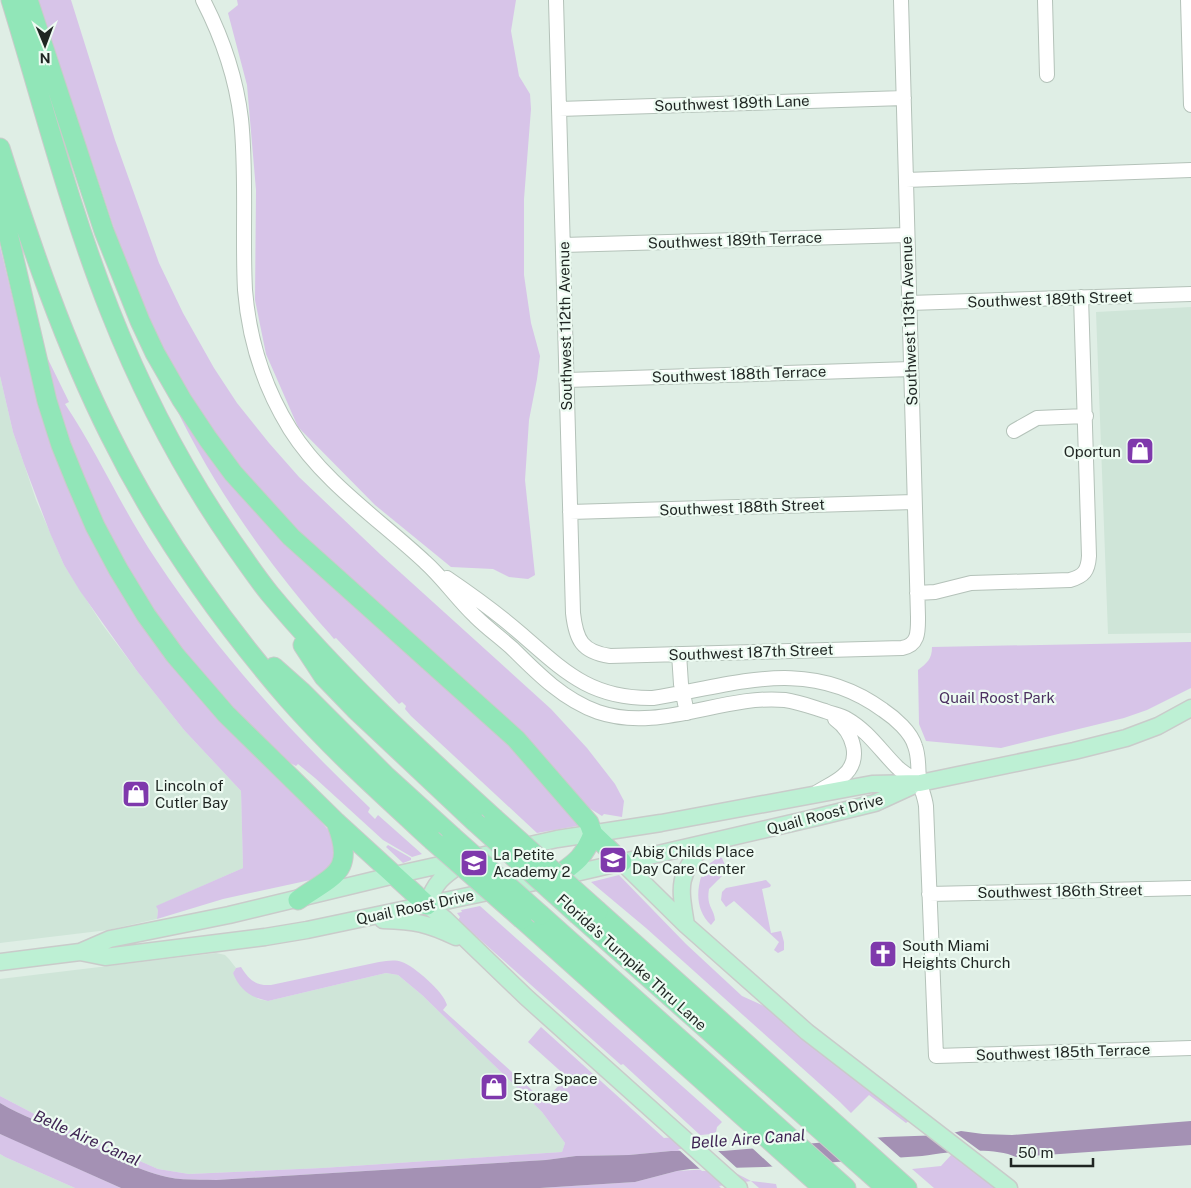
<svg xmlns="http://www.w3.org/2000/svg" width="1191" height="1188" font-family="'Public Sans',sans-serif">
	<rect width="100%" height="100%" fill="#dfeee5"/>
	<!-- built -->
	<path fill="#cfe5d8" d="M1191 307V633L1108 634 1096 312Z
		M0 376 13 432 24 464 36 500 64 565 102 624 137 671 184 730 241 791 243 868 157 906 158 910 157 919 108 930 0 943Z
		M216 953 225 955 229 959 236 968 233 973 258 999 268 1001 386 973 398 975 422 995 542 1112 565 1143 562 1152 322 1168 189 1174 158 1169 46 1120 0 1096V979Z
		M0 1154 5 1157 75 1188H0Z"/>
	<!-- green -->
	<path fill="#d7c4e8" d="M35 0H71L115 140 159 263 183 313 214 368 237 403 269 443 299 477 381 555 551 709 587 748 615 784 624 801 622 817 604 814 602 816 586 806 334 569 249 483 184 388 163 352 131 280 91 159 89 160Z
		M237 0H516L511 31 519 76 530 94 531 109 524 199V275L531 323 540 356 537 379 529 420 525 480 535 575 528 579 509 577 493 569 451 567 375 505 298 427 266 354 255 300 256 190 247 85 228 13 238 5Z
		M0 246 16 312H19L96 542 333 836 337 862 315 879 223 899 157 919 158 910 156 906 243 868 241 791 184 730 137 671 80 591 64 565 50 533 24 464 13 432 0 376Z
		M42 347 69 402 65 404C99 455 123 511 157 561 219 654 290 732 370 808L368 812 375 819 378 815 422 854 412 857 383 840 315 778 298 764 296 766 279 757 204 682 130 579 73 461Z
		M167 388 199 434 525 758 577 823V826L537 833 411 716 405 709 406 706 402 702 399 704 336 638 334 639 329 633C267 563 204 474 167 388Z
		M1191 642V688L1147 710 1124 718 1001 748 926 741 919 724 918 670C927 663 932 659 932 647Z
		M388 845 411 858V860L403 863 386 847Z
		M719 857 722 858 725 865 720 873 722 876 709 889C706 907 714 908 715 920L711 925C697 912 696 894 701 877H704L706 873 704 872 706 868 709 869V864Z
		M619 875 686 944 742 996 766 1007 842 1070 843 1069 910 1120 906 1123 869 1095 851 1113 840 1102 646 928 591 882Z
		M766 880 771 885 770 887 762 889 771 933 781 931 784 942V950L778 953 774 950 779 942 734 901 726 907 721 900 722 892 726 888Z
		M480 906 719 1119 722 1122 717 1127 716 1132 711 1134 701 1135 702 1151H671L629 1155 576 1156 546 1160 216 1180C200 1179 183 1181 167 1177 135 1170 99 1149 69 1135 46 1124 22 1116 0 1103V1096L46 1120 158 1169 189 1174 322 1168 562 1152 565 1143 542 1112 422 995 398 975 386 973 268 1001C251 998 239 989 233 973L236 968 241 967C249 980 256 986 271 985L379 962C387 961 394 959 402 962 414 966 444 992 447 1005L443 1010 542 1099H546L567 1077 528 1042 541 1027 664 1138 700 1135 623 1064 621 1065 458 920 460 917 457 913 462 912 461 910Z
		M0 1134 12 1139 121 1188H75L5 1157 0 1154Z
		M952 1154 996 1188H934L912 1169 941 1166Z
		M726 1168 751 1181 776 1184 777 1188H759L751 1181 719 1186 721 1188H540L635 1182 677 1171Z"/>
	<!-- water -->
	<path fill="#a491b4" d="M0 1103C22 1116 46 1124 69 1135 99 1149 135 1170 167 1177 183 1181 200 1179 216 1180L546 1160 576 1156 629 1155 671 1151H723L885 1137 944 1135 961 1131 983 1134 1012 1135 1191 1121V1145L1016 1157C993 1146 948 1152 922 1156L765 1167 690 1169 677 1171 635 1182 540 1188H121L0 1134Z"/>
	<!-- pier -->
	<path fill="#dfeee5" d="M953 1131 983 1153 954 1156 924 1133Z
		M877 1137 902 1159 845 1164 820 1142Z
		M808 1143 832 1165 775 1169 750 1146Z
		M678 1149H716L739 1170 702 1171Z"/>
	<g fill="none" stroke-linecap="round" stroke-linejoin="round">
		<defs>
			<path id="minor" d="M203 0C222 37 236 77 241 119 247 175 242 233 245 290 249 339 264 387 290 429 324 483 379 519 425 562 443 578 457 599 475 616 487 628 501 638 513 649 538 674 564 700 598 712 660 733 723 694 785 700 799 702 812 707 825 711 832 714 841 715 847 719 868 731 880 750 897 767 903 773 912 778 920 783
				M556 0 573 613C576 640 582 652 610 656L902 648C919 645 918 631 918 617L901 0
				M1045 0 1047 75
				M1188 0 1191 105
				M559 109 904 98
				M906 180 1191 170
				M563 245 907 235
				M909 303 1191 294
				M567 380 911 369
				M1014 431 1037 418 1086 416
				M570 512 914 502
				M447 578C472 595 497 613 520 633 564 671 590 699 653 698 735 685 808 655 883 710 895 718 911 732 915 746 920 759 917 772 920 784 922 791 925 798 926 806L936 1056 1191 1048
				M917 593 935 592 971 583 1070 580C1084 576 1088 571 1089 556L1081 297
				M679 654 681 684 687 713
				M816 793C825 787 835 783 843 776 863 760 853 732 835 719
				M929 894 1191 888"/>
			<path id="major" d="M622 862 686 925 807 1032 1009 1188
				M427 905 445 919 526 997 739 1188
				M427 905C435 882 442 877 461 864
				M383 920C415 921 427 923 456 937
				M686 925C679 882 678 878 704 844
				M80 952 105 957 265 937 307 930 554 878 818 817 875 803 912 786
				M0 962 80 952 110 939 229 915 395 875 557 839 661 823 872 784 920 783 1074 751 1126 738 1158 726 1191 708"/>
			<path id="highway" d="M11 0C43 104 70 210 110 311 142 392 183 471 233 543 245 560 257 578 270 594 338 676 416 747 494 818
				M28 0 104 231 140 321 155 353 182 400 208 439 233 473 291 537 516 739 589 823 593 834 622 862
				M0 148C31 246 64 343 110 435 157 530 220 620 289 700 333 750 383 795 432 840
				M5 164 4 216 47 401 61 445 76 482 95 526 118 569 146 615 175 655 226 714 335 821 427 905
				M303 645 324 677 355 709 475 822
				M274 667 301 691 385 775 452 836
				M554 878C575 863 583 859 593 834
				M298 900C334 875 356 872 336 822
				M598 911 907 1188
				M541 915 846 1188
				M578 915 886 1188
				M522 919 823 1188"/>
		</defs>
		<!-- minor casing -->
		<use href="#minor" stroke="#b4c2b9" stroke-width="16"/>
		<!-- major casing -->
		<use href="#major" stroke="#c9cbca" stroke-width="19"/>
		<!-- highway casing -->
		<use href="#highway" stroke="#c9cbca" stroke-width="21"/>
		<!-- minor -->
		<use href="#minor" stroke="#fff" stroke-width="14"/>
		<!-- major -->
		<use href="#major" stroke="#bdf0d4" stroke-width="16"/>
		<!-- highway -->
		<use href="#highway" stroke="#91e6b8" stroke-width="19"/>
		<defs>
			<path id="highway-bridge" d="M494 818 598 911
				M475 822 578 915
				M452 836 541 915
				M432 840 522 919"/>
		</defs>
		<!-- highway-bridge casing -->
		<use href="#highway-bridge" stroke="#c9cbca" stroke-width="21" stroke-linecap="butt"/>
		<!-- highway-bridge -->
		<use href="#highway-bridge" stroke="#91e6b8" stroke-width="19"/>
	</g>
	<!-- icons -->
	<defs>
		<symbol id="shop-square" viewBox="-11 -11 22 22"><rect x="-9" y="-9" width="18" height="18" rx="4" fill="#7f39ac" stroke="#edfbf2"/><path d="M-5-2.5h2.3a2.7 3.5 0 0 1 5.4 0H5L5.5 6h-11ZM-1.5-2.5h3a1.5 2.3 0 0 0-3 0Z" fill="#fff"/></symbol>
		<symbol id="school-square" viewBox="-11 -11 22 22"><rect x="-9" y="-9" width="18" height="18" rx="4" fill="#7f39ac" stroke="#edfbf2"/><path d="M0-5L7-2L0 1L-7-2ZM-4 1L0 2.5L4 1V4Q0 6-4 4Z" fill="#fff"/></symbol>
		<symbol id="church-square" viewBox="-11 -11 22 22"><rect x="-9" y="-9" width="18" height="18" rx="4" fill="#7f39ac" stroke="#edfbf2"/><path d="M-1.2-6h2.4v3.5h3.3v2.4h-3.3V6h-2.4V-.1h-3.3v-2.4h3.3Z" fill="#fff"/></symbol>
	</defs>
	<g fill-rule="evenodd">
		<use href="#shop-square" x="1124" y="435" width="32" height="32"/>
		<use href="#shop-square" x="120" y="778" width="32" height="32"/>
		<use href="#school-square" x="597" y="844" width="32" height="32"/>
		<use href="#school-square" x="458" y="847" width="32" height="32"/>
		<use href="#church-square" x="867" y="938" width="32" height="32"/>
		<use href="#shop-square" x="478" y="1071" width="32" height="32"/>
	</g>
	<g text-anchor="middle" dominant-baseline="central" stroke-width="4.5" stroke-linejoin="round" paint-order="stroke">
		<!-- street labels -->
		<g font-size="15" fill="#1f2522" stroke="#edfbf2">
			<text transform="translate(732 103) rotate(-2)">Southwest 189th Lane</text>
			<text transform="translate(735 240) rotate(-2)">Southwest 189th Terrace</text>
			<text transform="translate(1050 299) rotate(-2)">Southwest 189th Street</text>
			<text transform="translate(909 321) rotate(-92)">Southwest 113th Avenue</text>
			<text transform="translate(565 326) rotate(-91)">Southwest 112th Avenue</text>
			<text transform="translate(739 374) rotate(-2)">Southwest 188th Terrace</text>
			<text transform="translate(742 507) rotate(-2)">Southwest 188th Street</text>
			<text transform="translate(751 652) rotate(-2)">Southwest 187th Street</text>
			<text transform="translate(825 814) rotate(-15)">Quail Roost Drive</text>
			<text transform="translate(1060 891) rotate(-1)">Southwest 186th Street</text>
			<text transform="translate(415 907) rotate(-12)">Quail Roost Drive</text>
			<text transform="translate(632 962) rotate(42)">Florida's Turnpike Thru Lane</text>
			<text transform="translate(1063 1052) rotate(-2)">Southwest 185th Terrace</text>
		</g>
		<!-- poi labels -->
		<g font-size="15" fill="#1f2522" stroke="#edfbf2" text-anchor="start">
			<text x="1121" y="451" text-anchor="end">Oportun</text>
			<text x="155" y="785">Lincoln of<tspan x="155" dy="17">Cutler Bay</tspan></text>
			<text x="632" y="851">Abig Childs Place<tspan x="632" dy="17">Day Care Center</tspan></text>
			<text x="493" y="854">La Petite<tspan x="493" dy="17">Academy 2</tspan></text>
			<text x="902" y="945">South Miami<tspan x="902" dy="17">Heights Church</tspan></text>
			<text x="513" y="1078">Extra Space<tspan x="513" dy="17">Storage</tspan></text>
		</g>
		<!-- park labels -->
		<g font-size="15" fill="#4c3161" stroke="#edfbf2">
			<text x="997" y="697">Quail Roost Park</text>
		</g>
		<!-- water labels -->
		<g font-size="16" font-style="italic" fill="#402554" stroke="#edfbf2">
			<text transform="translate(87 1138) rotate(24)">Belle Aire Canal</text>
			<text transform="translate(748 1139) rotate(-4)">Belle Aire Canal</text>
		</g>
	</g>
	<!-- north arrow -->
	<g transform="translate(45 45) rotate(179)" stroke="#edfbf2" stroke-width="4" paint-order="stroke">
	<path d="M0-4L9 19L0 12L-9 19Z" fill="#1f2522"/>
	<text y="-8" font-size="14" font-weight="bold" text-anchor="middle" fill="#1f2522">N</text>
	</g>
	<!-- scale -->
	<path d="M1011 1158v8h82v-8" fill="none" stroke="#1f2522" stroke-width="2.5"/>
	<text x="1018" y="1158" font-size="15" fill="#1f2522" stroke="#edfbf2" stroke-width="4" paint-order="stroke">50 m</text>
</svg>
